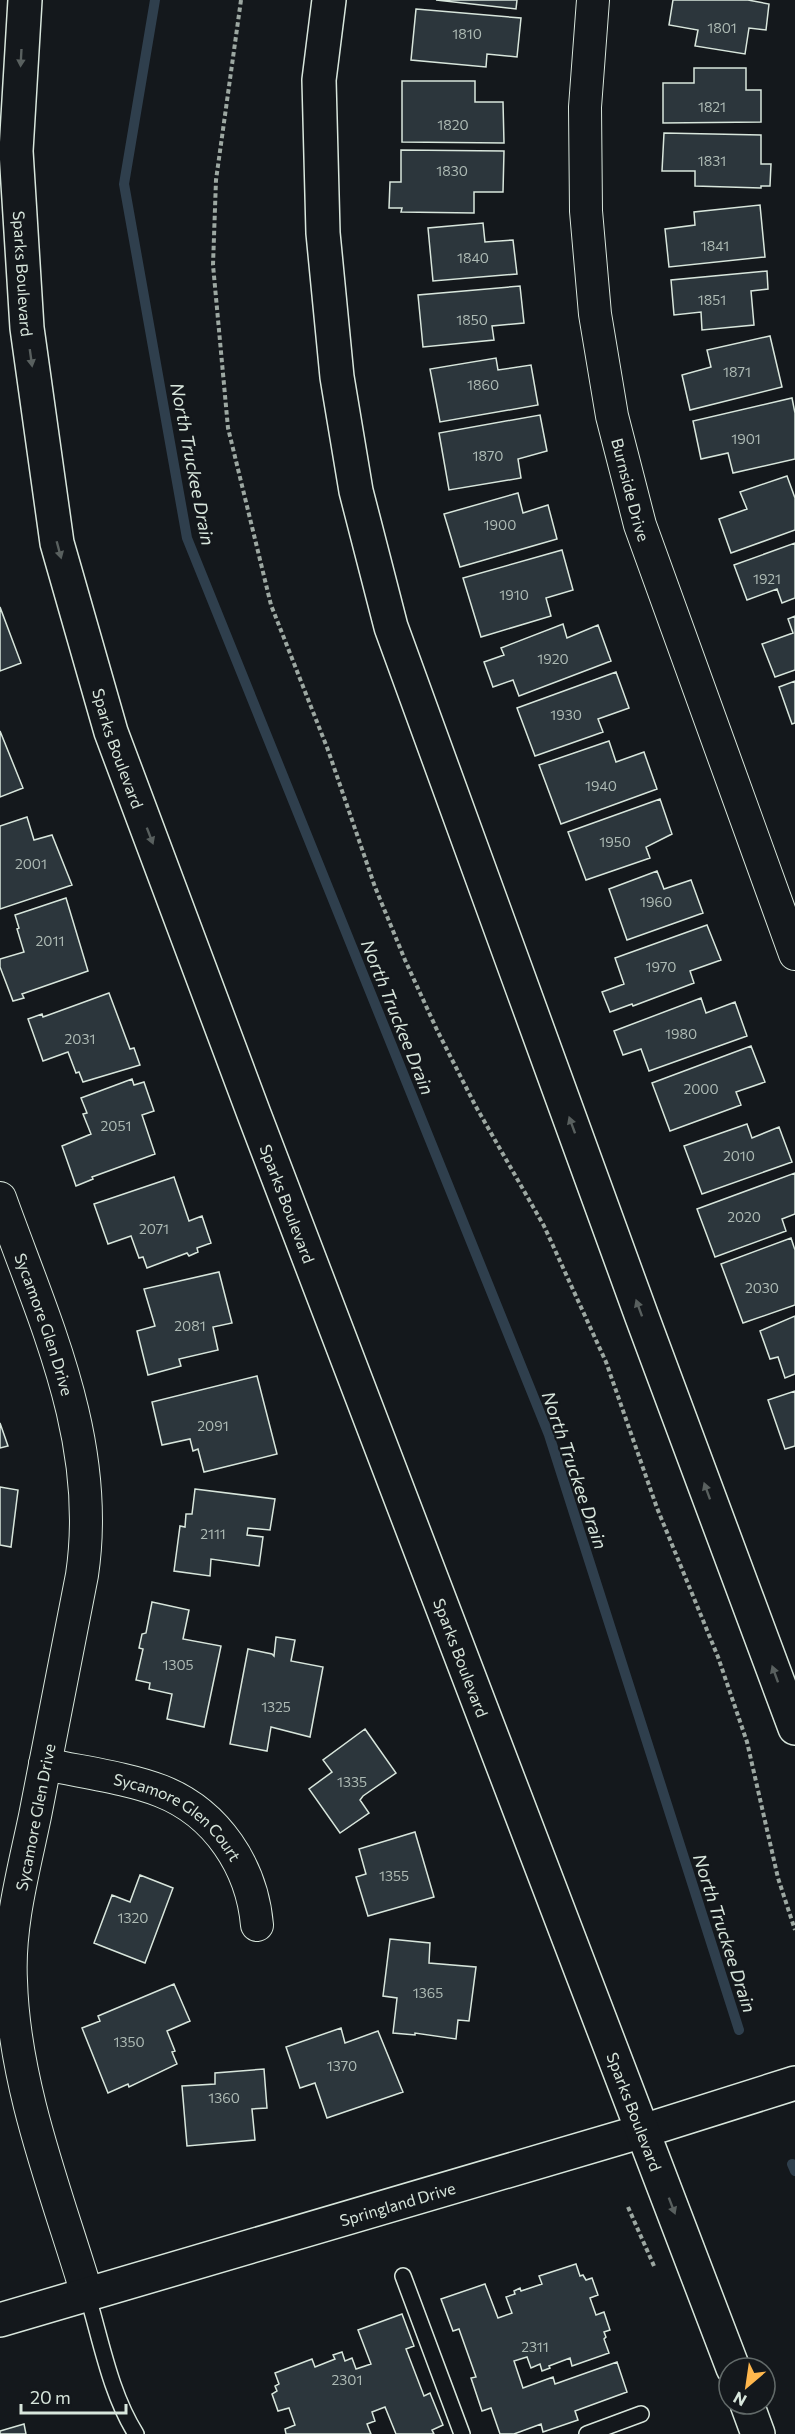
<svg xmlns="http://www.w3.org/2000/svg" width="795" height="2434" font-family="Commissioner,sans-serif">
	<rect width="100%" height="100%" fill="#14181c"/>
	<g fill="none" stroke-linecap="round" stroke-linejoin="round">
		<!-- stream -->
		<path stroke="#2f3f4d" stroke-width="10" d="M155 0 124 184 187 538 549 1435 739 2030
			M792 2164 795 2171"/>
	</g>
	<!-- building -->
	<path fill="#2c363c" stroke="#d8e6dc" stroke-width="1.5" d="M436 0H517L516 9Z
		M673 0H748L769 4 766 30 749 28 745 54 695 46 698 30 669 25Z
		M416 9 521 18 517 57 487 54 486 67 411 60Z
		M694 68H746V90H761V122L663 123V83H694Z
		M402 81H475V102H503L504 143 402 142Z
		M664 133 761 135V164H771L770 186H761V188L695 186V171H662Z
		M401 150 504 151 503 192H474V213L401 212 402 208H389L390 182H401Z
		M760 205 765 257 669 267 665 229 695 225 694 212Z
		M483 223 485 242 513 240 517 274 433 281 428 228Z
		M767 271 768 289 751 291 754 325 702 330 701 312 674 315 671 280Z
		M520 286 524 323 492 326 494 340 423 347 418 295Z
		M770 336 782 387 690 410 682 375 711 367 707 350Z
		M496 358 498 370 531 365 538 405 440 422 430 369Z
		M792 398 795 413V459L733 473 728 453 701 459 693 421Z
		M540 415 547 451 518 459 521 478 449 490 439 433Z
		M787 476 795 498V530L731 553 719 519 747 509 740 492Z
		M518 493 523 513 548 505 557 539 460 567 444 514Z
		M795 543V598L782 603 777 589 747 600 734 565Z
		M562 550 573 590 546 598 551 616 481 637 463 578Z
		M0 607 21 663 0 671Z
		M795 616V670L775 677 762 644 793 633 788 619Z
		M563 624 567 638 598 625 611 661 519 696 513 680 493 687 484 662 504 655 501 648Z
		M616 672 629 708 598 719 603 732 535 756 517 708Z
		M795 681V723L792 724 779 687Z
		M0 731 23 788 0 797Z
		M609 741 616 762 644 752 657 789 561 824 539 765Z
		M660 799 672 834 646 847 650 858 586 880 568 832Z
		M27 817 34 840 52 835 72 885 0 909V826Z
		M657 871 664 889 691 880 703 913 627 940 609 889Z
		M66 898 88 971 22 994 24 998 13 1001 0 967V959L24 952 17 929 19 928 15 915Z
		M707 925 721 960 690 971 694 983 633 1006 632 1004 610 1012 602 992 624 984 615 958Z
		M109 993 130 1049 134 1048 140 1065 83 1082 79 1072 76 1073 68 1052 43 1061 28 1019 42 1014 43 1017Z
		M701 998 706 1013 735 1002 747 1036 649 1071 641 1049 623 1055 614 1031Z
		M751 1046 765 1082 736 1092 741 1105 670 1131 652 1083Z
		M132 1079 134 1085 144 1082 154 1111 142 1115 155 1154 92 1177 93 1179 76 1186 62 1146 91 1134 83 1114 87 1113 81 1098Z
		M747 1124 752 1138 779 1127 792 1162 702 1194 684 1146Z
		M795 1173V1214L782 1219 786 1231 715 1257 697 1209Z
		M174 1177 189 1221 202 1216 211 1243 197 1248 198 1252 189 1256 187 1253 147 1268 143 1257 139 1258 131 1236 108 1244 94 1204Z
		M791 1238 795 1250V1305L743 1323 721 1264Z
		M219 1272 232 1323 213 1327 218 1350 179 1359 181 1366 148 1375 137 1331 155 1326 144 1289Z
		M795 1316V1374L785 1378 778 1357 770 1359 760 1331Z
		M257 1376 277 1454 204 1472 198 1449 193 1451 190 1439 162 1445 152 1402Z
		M795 1391V1446L785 1449 768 1400Z
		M0 1423 8 1446 0 1448Z
		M0 1487 18 1490 11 1547 0 1545Z
		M195 1489 275 1499 270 1530 248 1528 247 1535 263 1537 259 1566 211 1559 210 1576 174 1571 180 1526 185 1527 186 1514H192Z
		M152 1602 189 1610 183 1639 221 1646 204 1727 167 1719 172 1694 149 1689 150 1683 136 1680 143 1649 139 1648 142 1634 146 1633Z
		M276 1637 295 1640 291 1661 323 1667 310 1737 271 1727 267 1751 230 1744 248 1649 272 1654 274 1656Z
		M365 1729 396 1773 363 1796 360 1800 369 1813 340 1833 309 1789 332 1772 323 1760Z
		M415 1832 434 1897 368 1916 356 1877 366 1874 359 1849Z
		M140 1875 173 1888 145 1963 94 1943 112 1895 130 1902Z
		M390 1939 430 1943 429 1963 476 1967 469 2021 458 2020 456 2039 415 2033V2035L393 2033 397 1998 383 1996Z
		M174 1984 190 2021 167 2031 175 2051 172 2052 177 2064 129 2087 128 2084 108 2093 82 2028 100 2021 98 2016Z
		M341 2028 345 2043 378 2031 403 2092 327 2118 315 2083 300 2088 286 2047Z
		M264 2069 267 2108 252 2109 255 2140 187 2146 182 2086 215 2084V2073Z
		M576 2264 580 2276 583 2275 586 2280 592 2278 598 2295 590 2298 596 2315 604 2312 610 2330 604 2332 606 2337 604 2339 609 2353 572 2366 570 2358 549 2366 550 2368 542 2371 540 2364 531 2368 527 2357 514 2361 523 2388 553 2377 555 2384 617 2362 627 2392 575 2411 578 2420 543 2432 541 2424 514 2434H500L491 2408 482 2411 471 2378 476 2377 459 2329 453 2331 441 2299 485 2284 498 2318 512 2313 506 2297 515 2294 514 2291 520 2288 521 2291 542 2284 539 2276Z
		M402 2314 414 2346 406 2349 424 2396 430 2393 443 2425 432 2430 434 2434H396L385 2407 372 2412 375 2421 367 2424 371 2434H286L285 2429 295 2425 289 2408 278 2411 272 2394 277 2391 275 2386 279 2384 275 2373 312 2359 315 2367 335 2359 333 2355 342 2352 345 2361 352 2358 356 2369 371 2364 358 2330Z
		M24 2424 26 2434H0V2431Z"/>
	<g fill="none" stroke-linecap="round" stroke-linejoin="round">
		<defs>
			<path id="service" d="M403 2276 462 2434
				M87 2294C101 2340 110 2393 136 2434
				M587 2434 641 2414"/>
			<g id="minor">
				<path id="s1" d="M593 0 585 107 586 211 595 314 612 416 640 525 795 954"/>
				<path id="s2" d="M0 1198C44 1321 102 1440 82 1575 67 1655 51 1735 35 1816 24 1869 8 1926 11 1981 14 2086 57 2194 87 2294"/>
				<path id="s3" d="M45 1764C81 1772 128 1778 161 1791 217 1813 252 1867 257 1925"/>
			</g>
			<g id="tertiary">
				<path id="s4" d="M0 2320 643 2131 795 2083"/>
			</g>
			<g id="primary">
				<path id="s5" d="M25 0 16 151 27 328 57 543 111 732 254 1114 733 2368"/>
				<path d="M329 0 319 80 323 233 337 377 356 491 391 627 642 1317 795 1728"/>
				<path d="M747 2404 758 2434"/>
			</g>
		</defs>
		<!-- service casing -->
		<use href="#service" stroke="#d8e6dc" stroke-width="18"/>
		<!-- minor casing -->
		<use href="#minor" stroke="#d8e6dc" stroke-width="34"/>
		<!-- tertiary casing -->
		<use href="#tertiary" stroke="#d8e6dc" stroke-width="36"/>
		<!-- primary casing -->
		<use href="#primary" stroke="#d8e6dc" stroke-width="36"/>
		<!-- path -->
		<path stroke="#9da8a2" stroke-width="4" stroke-dasharray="4.5 3" stroke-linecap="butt" d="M241 0 216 180 213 265 228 428 271 605 328 750 375 887 405 960 437 1030 475 1105 544 1226 606 1362 657 1508 718 1657 747 1742 778 1878 795 1930
			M628 2207 654 2266"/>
		<!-- service -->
		<use href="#service" stroke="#14181c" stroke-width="15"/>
		<!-- minor -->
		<use href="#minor" stroke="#14181c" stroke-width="32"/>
		<!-- tertiary -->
		<use href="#tertiary" stroke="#14181c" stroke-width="33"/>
		<!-- primary -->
		<use href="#primary" stroke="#14181c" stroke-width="33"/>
	</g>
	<!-- one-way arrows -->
	<defs><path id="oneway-solid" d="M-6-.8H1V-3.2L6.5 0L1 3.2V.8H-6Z" transform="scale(1.5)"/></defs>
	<g fill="#59605f">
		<use href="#oneway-solid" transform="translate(21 58) rotate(93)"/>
		<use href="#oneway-solid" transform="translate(31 358) rotate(82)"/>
		<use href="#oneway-solid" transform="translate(59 550) rotate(75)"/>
		<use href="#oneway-solid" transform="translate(150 836) rotate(69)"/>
		<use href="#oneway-solid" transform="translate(572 1125) rotate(-110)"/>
		<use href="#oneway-solid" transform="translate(639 1308) rotate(-110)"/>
		<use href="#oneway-solid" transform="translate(707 1491) rotate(-110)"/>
		<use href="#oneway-solid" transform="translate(775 1674) rotate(-110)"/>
		<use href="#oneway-solid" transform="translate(672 2206) rotate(69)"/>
	</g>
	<g text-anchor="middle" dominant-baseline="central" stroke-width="4.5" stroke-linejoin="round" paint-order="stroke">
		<!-- number labels -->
		<g font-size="14" fill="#adbab4">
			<text x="722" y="27">1801</text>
			<text x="467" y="33">1810</text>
			<text x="712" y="106">1821</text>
			<text x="453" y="124">1820</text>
			<text x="712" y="160">1831</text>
			<text x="452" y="170">1830</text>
			<text x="715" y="245">1841</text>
			<text x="473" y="257">1840</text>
			<text x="712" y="299">1851</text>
			<text x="472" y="319">1850</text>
			<text x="737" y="371">1871</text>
			<text x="483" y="384">1860</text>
			<text x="746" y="438">1901</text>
			<text x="488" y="455">1870</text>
			<text x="500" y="524">1900</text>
			<text x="767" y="578">1921</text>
			<text x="514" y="594">1910</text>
			<text x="553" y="658">1920</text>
			<text x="566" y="714">1930</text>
			<text x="601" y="785">1940</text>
			<text x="615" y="841">1950</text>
			<text x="31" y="863">2001</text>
			<text x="656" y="901">1960</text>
			<text x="50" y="940">2011</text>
			<text x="661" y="966">1970</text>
			<text x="681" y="1033">1980</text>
			<text x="80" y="1038">2031</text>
			<text x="701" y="1088">2000</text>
			<text x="116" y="1125">2051</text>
			<text x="739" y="1155">2010</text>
			<text x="744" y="1216">2020</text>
			<text x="154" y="1228">2071</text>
			<text x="762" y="1287">2030</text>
			<text x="190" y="1325">2081</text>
			<text x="213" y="1425">2091</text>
			<text x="213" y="1533">2111</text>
			<text x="178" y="1664">1305</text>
			<text x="276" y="1706">1325</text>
			<text x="352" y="1781">1335</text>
			<text x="394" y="1875">1355</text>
			<text x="133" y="1917">1320</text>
			<text x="428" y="1992">1365</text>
			<text x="129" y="2041">1350</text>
			<text x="342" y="2065">1370</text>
			<text x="224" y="2097">1360</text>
			<text x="535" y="2346">2311</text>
			<text x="347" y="2379">2301</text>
		</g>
		<!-- street labels -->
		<g font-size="16" fill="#d8e6dc" stroke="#14181c">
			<text stroke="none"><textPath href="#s5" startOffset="274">Sparks Boulevard</textPath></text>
			<text stroke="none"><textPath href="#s1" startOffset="494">Burnside Drive</textPath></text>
			<text stroke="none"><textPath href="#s5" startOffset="760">Sparks Boulevard</textPath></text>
			<text stroke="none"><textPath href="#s5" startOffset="1246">Sparks Boulevard</textPath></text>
			<text stroke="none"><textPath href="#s2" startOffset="134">Sycamore Glen Drive</textPath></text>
			<text stroke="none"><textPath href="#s5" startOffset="1732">Sparks Boulevard</textPath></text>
			<text transform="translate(35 1817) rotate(-79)">Sycamore Glen Drive</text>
			<text stroke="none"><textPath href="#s3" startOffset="147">Sycamore Glen Court</textPath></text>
			<text stroke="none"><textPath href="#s5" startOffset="2218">Sparks Boulevard</textPath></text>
			<text stroke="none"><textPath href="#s4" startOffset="414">Springland Drive</textPath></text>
		</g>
		<!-- water labels -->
		<g font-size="18" font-style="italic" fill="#d8e6dc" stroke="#14181c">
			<text transform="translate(193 464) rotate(79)">North Truckee Drain</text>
			<text transform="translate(398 1017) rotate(68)">North Truckee Drain</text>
			<text transform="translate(575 1470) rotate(71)">North Truckee Drain</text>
			<text transform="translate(725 1933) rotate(72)">North Truckee Drain</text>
		</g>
	</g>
	<!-- north arrow -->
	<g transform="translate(747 2386) rotate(209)"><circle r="28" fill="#14181c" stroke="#626a69" stroke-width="1.5"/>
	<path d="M0-4.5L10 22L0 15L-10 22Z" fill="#ffb74d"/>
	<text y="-9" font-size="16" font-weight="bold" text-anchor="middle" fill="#d8e6dc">N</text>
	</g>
	<!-- scale -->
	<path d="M21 2404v9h105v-9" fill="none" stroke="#d8e6dc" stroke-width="3"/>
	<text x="30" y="2404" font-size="18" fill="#d8e6dc" stroke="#14181c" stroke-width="4.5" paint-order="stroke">20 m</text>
</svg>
